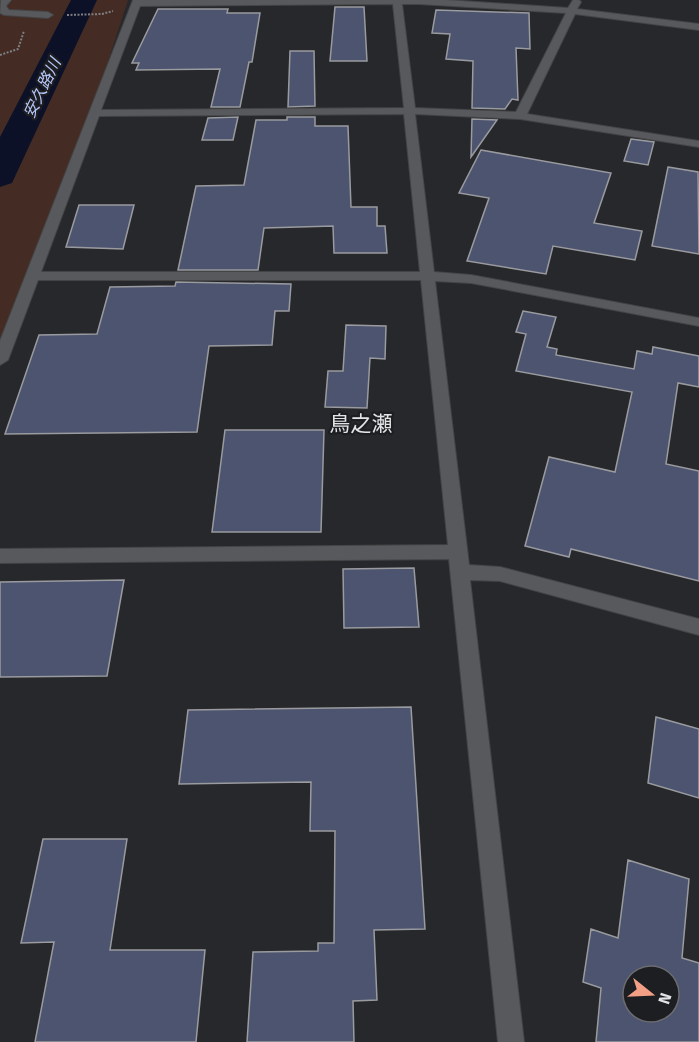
<svg xmlns="http://www.w3.org/2000/svg" width="699" height="1042" font-family="'Fira Sans','Noto Sans JP',sans-serif">
	<rect width="100%" height="100%" fill="#27282b"/>
	<!-- green -->
	<path fill="#442c25" d="M0 0H128L87 126 0 352Z"/>
	<g fill="none" stroke-linecap="round" stroke-linejoin="round">
		<!-- river -->
		<path fill="#0c1127" fill-rule="evenodd" d="M71 0H97L12 183 0 187V137Z"/>
	</g>
	<!-- building -->
	<path fill="#4c546f" stroke="#9a9b9f" stroke-width="1.5" fill-rule="evenodd" d="M335 7H364L367 61H330Z
		M158 9H228L227 13H260L252 62H249L240 107H211L220 69 136 70 139 63H132Z
		M436 10 529 13 530 49 516 48 518 100 512 99 505 109 472 108 473 61 446 59 450 34 432 33Z
		M290 51H314L315 106 288 107Z
		M238 117 233 140H202L208 118Z
		M287 117H315V126H348L351 207H377V226H385L387 253H334L333 226 264 228 258 270H178L196 186 244 185 256 120H287Z
		M472 119 497 120 471 157Z
		M631 139 654 142 648 165 624 161Z
		M481 150 611 173 594 223 642 231 635 260 553 246 546 274 467 261 489 198 459 193Z
		M668 167 698 172 699 254 652 246Z
		M79 205H134L123 249 66 247Z
		M176 282 291 284 289 311H275L272 345 209 346 197 432 5 434 39 335 97 334 110 287 175 286Z
		M523 311 556 317 547 347 557 349 556 355 634 369 637 351 652 354 653 347 699 356V387L678 383 666 464 699 471V581L571 549 569 557 525 546 549 457 615 472 632 392 516 371 526 334 516 332Z
		M346 325 386 326 385 359 370 358 367 408 325 407 328 371H343Z
		M225 430H324L321 532H212Z
		M414 568 419 627 344 628 343 569Z
		M124 580 107 676 0 677V582Z
		M411 707 425 929 374 930 377 1000 353 1001 354 1042H247L253 952 318 951V943H334L335 831H310L311 782 179 784 188 710Z
		M656 717 699 729V798L648 783Z
		M43 839H127L110 950H205L196 1042H35L54 942 21 943Z
		M628 860 689 879 682 958 699 963V1042H596L601 988 583 982 591 929 618 938ZM633 976H669V1012H633Z"/>
	<g fill="none" stroke-linecap="round" stroke-linejoin="round">
		<defs>
			<path id="minor" d="M1 0H11L6 6 9 10 48 12 53 15 48 18 4 15 0 13Z
				M133 0H446L568 8 573 0H579L581 2 577 9 699 24V30L575 14 527 114 699 141V147L520 119 415 114 434 272 471 275 699 318V326L471 283 435 281 469 565 500 567 699 619V635L500 581 470 580 524 1042H498L449 559 0 563V549L448 545 421 280H38L8 360 0 365V341ZM393 4 404 108 101 110 140 6ZM402 4H419L566 13 516 112 415 108ZM404 114 420 272H41L99 116Z"/>
		</defs>
		<!-- minor casing -->
		<use href="#minor" stroke="#434446" stroke-width="2"/>
		<!-- path -->
		<path stroke="#7e7f81" stroke-width="2" stroke-dasharray="2 1.5" stroke-linecap="butt" d="M67 15 102 14 113 11
			M0 55 18 49 24 31"/>
		<!-- minor -->
		<use href="#minor" fill="#58595c" fill-rule="evenodd"/>
	</g>
	<g text-anchor="middle" dominant-baseline="central" stroke-width="4.5" stroke-linejoin="round" paint-order="stroke">
		<!-- far-water labels -->
		<g font-size="16" font-style="italic" fill="#b7c7fb" stroke="#1d1e21">
			<text transform="translate(42 88) rotate(-64)">安久路川</text>
		</g>
		<!-- quarter labels -->
		<g font-size="21" fill="#e3e4e6" stroke="#1d1e21">
			<text x="361" y="424">鳥之瀬</text>
		</g>
	</g>
	<!-- north arrow -->
	<g transform="translate(651 994) rotate(108)"><circle r="28" fill="#1d1e21" stroke="#6c6d70" stroke-width="1.5"/>
	<path d="M0-4.5L10 22L0 15L-10 22Z" fill="#f39f86"/>
	<text y="-9" font-size="16" font-weight="bold" text-anchor="middle" fill="#e3e4e6">N</text>
	</g>
</svg>
